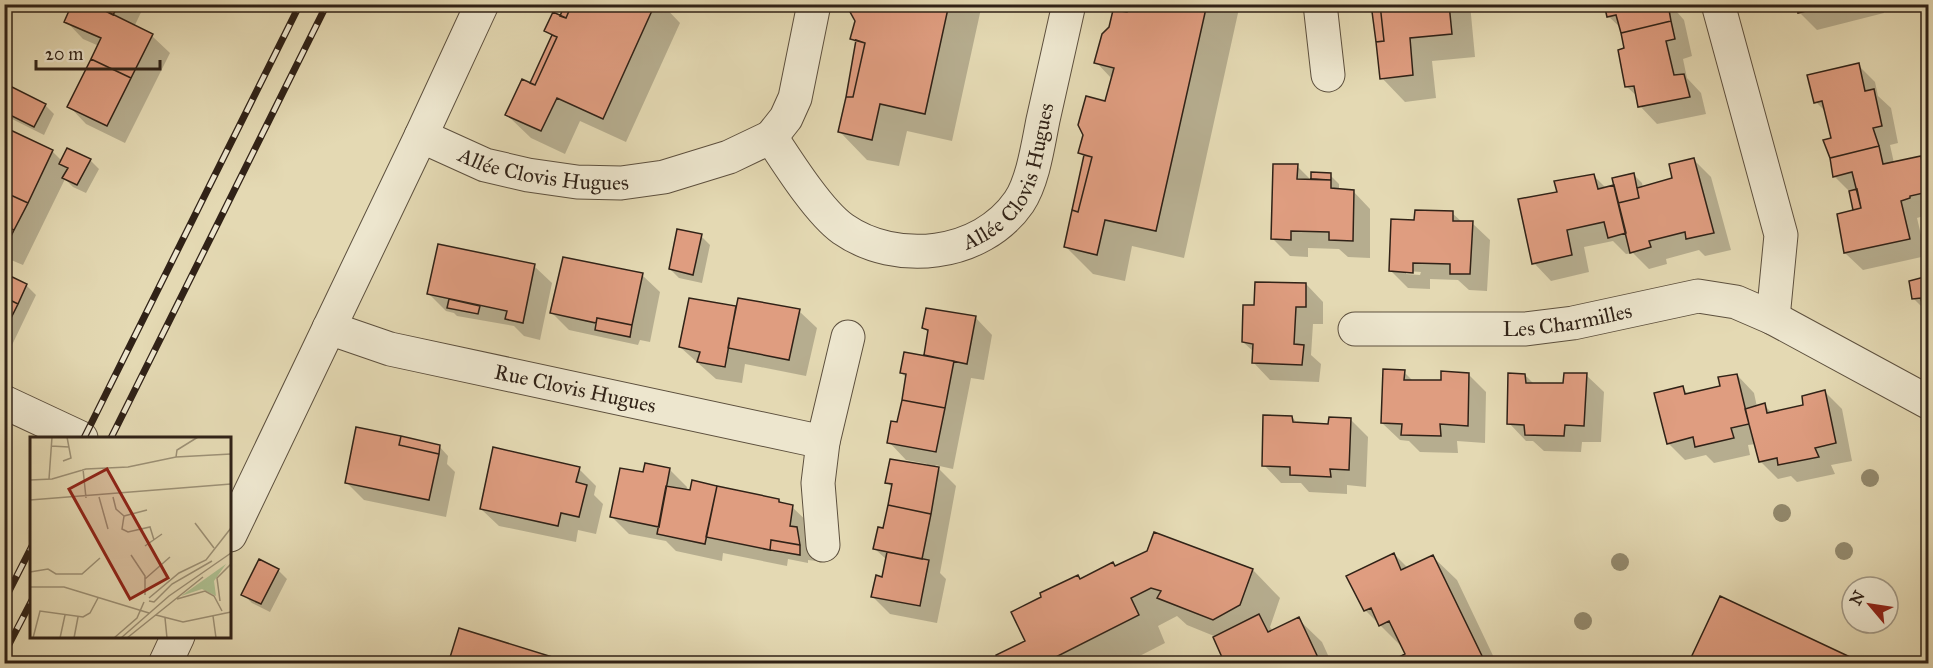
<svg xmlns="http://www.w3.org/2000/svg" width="1933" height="668" font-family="'IM FELL Great Primer',serif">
	<rect width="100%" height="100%" fill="#e4d9b3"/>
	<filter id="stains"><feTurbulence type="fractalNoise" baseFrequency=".00333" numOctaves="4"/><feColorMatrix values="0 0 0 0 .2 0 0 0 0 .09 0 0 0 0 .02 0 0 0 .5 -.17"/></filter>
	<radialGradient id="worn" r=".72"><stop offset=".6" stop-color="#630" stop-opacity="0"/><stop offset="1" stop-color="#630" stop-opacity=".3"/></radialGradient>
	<!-- shadow -->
	<path fill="#0003" fill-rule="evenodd" d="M74 4H145L134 27 152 36 170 53 125 143 86 124 69 106 99 46 83 39 66 21Z
		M566 4H662L680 23 626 142 580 121 565 154 531 138 507 115 530 85 552 36 546 30 561 17Z
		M852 4H982L952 141 907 131 899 166 867 160 840 132 857 44 852 39 856 21Z
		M1122 4H1240L1184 258 1132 246 1125 281 1093 274 1065 246 1085 158 1080 153 1106 103 1112 79 1096 62 1121 13Z
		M1373 4H1470L1475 57 1432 61 1436 98 1405 102 1382 78Z
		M1606 4H1670L1684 20 1692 56 1683 59 1687 78 1701 93 1706 114 1657 124 1640 106 1638 97 1627 87 1625 49 1621 28 1608 16Z
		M1797 4H1882L1884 13 1817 30 1799 12Z
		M1858 65 1875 82 1878 96 1891 108 1898 143 1890 145 1894 163 1921 157 1928 165V213H1926L1927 215 1917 218 1926 256 1863 270 1845 253 1855 211 1850 192 1834 176 1825 141 1832 139 1827 113 1816 102Z
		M4 85 45 105 54 114 44 135 4 115Z
		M4 129 52 151 62 161 90 160 99 169 86 193 73 187 65 179 23 265 4 257Z
		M1694 160 1711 177 1731 250 1705 256 1699 250 1666 259 1667 264 1649 269 1633 253 1626 254 1613 241 1584 247 1589 272 1551 281 1534 263 1558 193 1594 176 1607 189 1615 187 1633 174 1642 183 1643 188 1673 179Z
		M1297 166 1312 181 1313 174 1330 175 1339 184V190L1353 191 1370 209V258L1348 257 1339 249 1308 248V257L1290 256 1273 239Z
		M1452 213 1462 222 1472 223 1490 240 1487 291 1469 290 1458 280 1430 279V289L1408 288 1390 270 1416 222ZM1406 271 1421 272 1420 275 1406 274Z
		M701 236 710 245 702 283 679 278 670 269Z
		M534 266 552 283 540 340 524 336 514 326 457 316 454 313 446 311 429 294Z
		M4 275 27 286 36 295 12 345 4 341Z
		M642 275 660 292 650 342 640 340 638 345 569 330 552 313Z
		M1928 278V326L1925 310 1913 298 1910 282Z
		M1306 284 1323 302V324H1313L1311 355 1321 364 1319 382 1270 380 1253 362 1254 352 1243 342 1256 307Z
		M690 299 737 307 799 311 817 328 806 376 745 364 742 383 716 379 680 347Z
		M975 317 992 335 984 380 971 378 953 469 935 465 956 486 940 573 946 579 937 623 890 614 873 597 883 578 887 560 875 549 884 530 893 488 886 482 927 467V464L906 460 889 442 898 424 907 378 901 373 925 357 929 334 924 328Z
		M1404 372 1414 382H1442L1469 375 1486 392 1485 443 1457 441 1458 453 1420 452 1409 441 1400 440 1382 423Z
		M1525 375 1534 384 1565 385 1586 375 1604 392 1601 442H1582L1581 452 1544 451 1533 441H1526L1509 423Z
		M1737 375 1754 393 1757 407 1764 405 1773 414 1805 407 1825 392 1842 409 1852 461 1831 465 1835 474 1797 482 1791 476 1778 479 1760 461 1756 444 1748 445 1750 455 1714 463 1706 455 1685 460 1668 443 1682 388 1689 395 1722 387Z
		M1292 417 1298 424 1330 425 1351 420 1368 437 1366 487 1347 485V494L1309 492 1301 483H1281L1264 465Z
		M439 446 448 456 447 464 455 472 446 517 364 500 346 482Z
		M579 469 596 486 594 495 603 504 596 534 578 530 576 542 499 526 481 509Z
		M669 469 687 487 686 491 779 500 783 505 792 507 810 524 816 561 808 560V563L788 559 787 566 723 553 722 561 676 551 666 541 629 534 611 516 644 474Z
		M1154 534 1253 570 1280 598 1270 627 1273 631 1298 619 1322 642 1332 664H1227L1214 636 1187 625 1177 616 1158 626 1165 643 1124 664H1001L1027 642 1078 576 1081 580 1113 564 1116 567 1148 552Z
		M1394 554 1408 568 1433 557 1457 580 1497 664H1399L1407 654 1404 649 1365 610Z
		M278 570 287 579 270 612 252 603 243 594Z"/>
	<!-- building -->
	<path fill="#df9d80" stroke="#302217" stroke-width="1.5" d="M72 4H92L153 34 131 78 91 59 101 38 64 22Z
		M92 4H119L113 15Z
		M565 4H572L566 18 560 16Z
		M572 4H655L603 119 557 98 541 131 505 115 522 79 535 85 557 37 544 31 553 12 566 18Z
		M850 4H949L925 114 880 104 872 140 838 132 846 97H853L865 43 850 39 855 21 849 10Z
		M1129 4H1207L1156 231 1105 220 1097 255 1064 247 1072 210 1078 212 1092 157 1078 153 1083 135 1078 125 1086 96 1105 101 1114 68 1094 63 1102 34 1109 27 1113 10 1127 12Z
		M1371 4H1380L1384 41 1376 42Z
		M1380 4H1449L1452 34 1410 38 1413 75 1380 79 1376 42 1384 41Z
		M1604 4H1668L1671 21 1621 33 1616 15 1607 17Z
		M1796 4H1833L1798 13Z
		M1671 21 1675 39 1666 41 1674 75 1684 74 1690 97 1638 107 1634 86 1625 87 1618 50 1624 48 1621 33Z
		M552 35 557 37 535 85 530 83Z
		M856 40 865 43 853 97H846Z
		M91 59 131 78 107 126 67 107Z
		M1859 63 1865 91 1874 89 1882 126 1873 128 1879 146 1830 158 1823 140 1831 138 1822 101 1814 103 1807 75Z
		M4 83 46 104 34 127 4 112Z
		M4 127 53 150 28 203 4 192Z
		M1879 146 1883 164 1921 156 1928 192 1910 196V198L1901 201 1910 239 1844 253 1837 214 1861 208 1852 172 1833 177 1830 158Z
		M67 148 91 159 77 185 62 178 68 168 59 164Z
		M1084 155 1092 157 1078 212 1072 210Z
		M1694 158 1714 233 1686 239 1685 232 1649 241 1651 247 1630 253 1618 203 1639 198 1637 188 1672 178 1669 164Z
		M1273 164H1298L1297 179 1331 180V188L1354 190 1353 241 1329 240V232L1291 231V240L1271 239Z
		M1311 172 1331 173V180L1311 179Z
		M1634 173 1639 198 1618 203 1612 178Z
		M1594 174 1598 189 1614 185 1626 233 1608 238 1604 222 1567 230 1572 255 1532 264 1518 199 1557 192 1554 181Z
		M1857 189 1861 208 1853 210 1849 191Z
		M4 192 28 203 14 230 4 226Z
		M1415 210 1453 211V221H1473L1470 274H1450V264L1413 263V273L1389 271 1391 219 1414 220Z
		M4 226 14 230 5 249 4 248Z
		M677 229 702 234 693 275 669 269Z
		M438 244 535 264 523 323 505 319 507 311 427 294Z
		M563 257 643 273 632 325 597 318 596 323 550 313Z
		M4 273 27 284 18 304 4 297Z
		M1928 276V333L1921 298 1912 299 1909 281Z
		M1255 282 1306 283V307H1296L1294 344 1304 345 1302 365 1252 363 1253 344 1242 342 1243 305H1254Z
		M4 297 18 304 4 332Z
		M689 298 736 306 725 367 697 362 700 352 679 347Z
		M738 298 800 309 789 360 728 348Z
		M449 299 480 306 478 314 447 308Z
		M926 308 976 316 967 364 924 355 928 330 922 328Z
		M597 318 632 325 630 337 595 330Z
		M1928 333V357H1926L1922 335Z
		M904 352 954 361 945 408 902 400 906 374 900 373Z
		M1383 369 1405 370 1404 380H1441V371L1469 373 1468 426 1440 424 1441 436 1401 435 1402 424 1381 423Z
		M1508 373 1525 374 1526 383H1563L1564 373H1587L1584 426 1565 425 1564 436 1525 435 1524 425 1507 424Z
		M1737 374 1749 424 1731 428 1734 438 1695 447 1693 437 1667 444 1654 393 1683 386 1685 394 1720 386 1718 377Z
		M1825 390 1836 443 1815 448 1819 457 1778 465 1777 458 1759 462 1745 409 1765 403 1767 413 1803 405 1802 396Z
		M902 400 945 408 936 452 887 443 891 421 897 422Z
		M1263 415 1292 416 1293 422 1328 424 1329 417 1351 418 1349 470 1330 469 1331 477 1290 475V467L1262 466Z
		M356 427 401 436 399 445 439 454 429 500 345 483Z
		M401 436 440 445 439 454 399 445Z
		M493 447 580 467 576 482 587 485 579 517 561 513 558 526 480 509Z
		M890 459 939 467 931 514 888 505 892 484 885 483Z
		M645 463 670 468 659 527 610 517 620 468 643 472Z
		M692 480 717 486 705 544 657 534 666 486 690 490Z
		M717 486 779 499V502L793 505 790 526 797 527 800 545 771 540 770 550 706 537Z
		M888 505 931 514 922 559 873 549 878 527 883 528Z
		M1154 532 1253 569 1240 605 1213 620 1157 598 1161 591 1151 588 1131 598 1139 615 1042 664H1000L996 655 1025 641 1011 612 1041 597 1040 593 1078 575 1080 579 1113 562 1115 566 1147 551Z
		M771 540 800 545V555L770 550Z
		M887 552 929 560 920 606 871 597 876 575 882 577Z
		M1394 553 1401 570 1433 555 1484 660 1478 664H1397L1395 659 1405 654 1389 621 1379 626 1371 608 1364 611 1346 576Z
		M259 559 279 569 261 604 241 595Z
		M1720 596 1865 664H1688Z
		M1259 614 1268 632 1299 617 1321 664H1225L1213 637Z
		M459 628 562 660 561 664H448Z"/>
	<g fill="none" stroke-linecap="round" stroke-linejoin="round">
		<defs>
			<g id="minor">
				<path d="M1320 4 1328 75"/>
				<path d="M1718 4 1781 235 1773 318"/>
				<path id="s1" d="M421 136 485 165 528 175 577 182 621 183 664 177 729 157 771 137C788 163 819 212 843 229 896 266 981 257 1019 202 1033 181 1038 145 1043 120 1052 81 1060 43 1069 4"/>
				<path d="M771 137 786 118 795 98 814 4"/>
				<path id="s2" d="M329 328 390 349 823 442"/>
				<path id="s3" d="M1355 329H1526L1573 323 1698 296 1736 302 1773 318 1928 402"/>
				<path d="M4 402 81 438"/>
				<path d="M230 535 421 136 482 4"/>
				<path d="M823 545 818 483 823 442 848 337"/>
				<path d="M165 664 178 636"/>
			</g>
		</defs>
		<!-- minor casing -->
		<use href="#minor" stroke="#5d503e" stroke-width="35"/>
		<!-- minor -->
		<use href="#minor" stroke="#ede6ce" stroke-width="33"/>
		<defs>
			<path id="rail" d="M84 438 300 4
				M111 438 327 4
				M4 601 32 546
				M4 654 32 600"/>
		</defs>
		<!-- rail casing -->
		<use href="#rail" stroke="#302217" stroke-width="7"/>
		<!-- rail -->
		<use href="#rail" stroke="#ede6ce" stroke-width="4.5" stroke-dasharray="14" stroke-linecap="butt"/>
	</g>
	<!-- trees -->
	<g fill="#938a6e">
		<circle cx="1870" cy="478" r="9"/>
		<circle cx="1782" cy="513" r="9"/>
		<circle cx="1844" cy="551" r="9"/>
		<circle cx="1620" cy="562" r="9"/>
		<circle cx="1583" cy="621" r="9"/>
	</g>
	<g text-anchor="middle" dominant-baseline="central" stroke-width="5" stroke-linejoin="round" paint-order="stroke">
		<!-- street labels -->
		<g font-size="21" fill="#302217" stroke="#ede6ce">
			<text stroke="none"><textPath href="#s1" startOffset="129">Allée Clovis Hugues</textPath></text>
			<text stroke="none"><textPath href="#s1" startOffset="696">Allée Clovis Hugues</textPath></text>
			<text stroke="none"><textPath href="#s3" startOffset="213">Les Charmilles</textPath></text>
			<text stroke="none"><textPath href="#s2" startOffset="254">Rue Clovis Hugues</textPath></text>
		</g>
	</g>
	<!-- overview -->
	<g transform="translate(30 437)">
		<rect width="201" height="201" fill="#e4d9b3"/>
		<path d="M196 127 184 144 186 159 172 152 151 159Z" fill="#aec091"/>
		<path fill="none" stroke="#9c9075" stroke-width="1.5" d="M21 9 39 10M146 20 147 13 168 0M33 24 41 21 37 0M53 32 56 61M19 42 22 0M0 43 22 42 56 32 98 30 146 20 201 17M69 60 78 92M83 60 86 72 94 79 92 92 98 95 120 90 124 103M0 63 201 47M94 79 117 73M165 86 184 111M115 109 132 97M101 118 115 139V158M0 135 18 132 26 137H52L70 121M115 142 140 120M0 150H34L119 176M119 161 149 136 176 123 201 91M147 162 175 154 184 159 192 174M119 164 124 165 142 147 182 124M190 164 187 141 201 127M126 178 153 185 201 175M183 179 186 201M135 181 137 201M3 201 10 174 53 180 60 176 68 161M30 201 35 178M44 201 48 180M84 201 107 181 114 165M91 201 139 159 201 116M97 201 173 140"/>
		<path fill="#8f2418" fill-opacity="0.15" stroke="#8f2418" stroke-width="3" d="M77 32 138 141 100 162 39 52Z"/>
		<rect width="201" height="201" fill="none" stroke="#302217" stroke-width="3"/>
	</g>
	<!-- margin -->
	<rect width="1933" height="668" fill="none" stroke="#e4d9b3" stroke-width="24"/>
	<rect x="6" y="6" width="1921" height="656" fill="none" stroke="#302217" stroke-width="3"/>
	<rect x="12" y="12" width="1909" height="644" fill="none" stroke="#302217" stroke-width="1.5"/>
	<!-- north arrow -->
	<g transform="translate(1870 605) rotate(299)"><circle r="28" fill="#ede6ce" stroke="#a19885" stroke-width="1.5"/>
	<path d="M0-4.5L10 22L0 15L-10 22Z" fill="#8f2418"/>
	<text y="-9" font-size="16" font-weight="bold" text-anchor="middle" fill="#302217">N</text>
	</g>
	<!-- scale -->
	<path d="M36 60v9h124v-9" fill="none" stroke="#302217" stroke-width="3"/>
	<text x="45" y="60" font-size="18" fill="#302217" stroke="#ede6ce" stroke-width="4.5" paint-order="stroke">20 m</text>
	<rect width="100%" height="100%" filter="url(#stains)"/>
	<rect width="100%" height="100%" fill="url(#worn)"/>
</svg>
